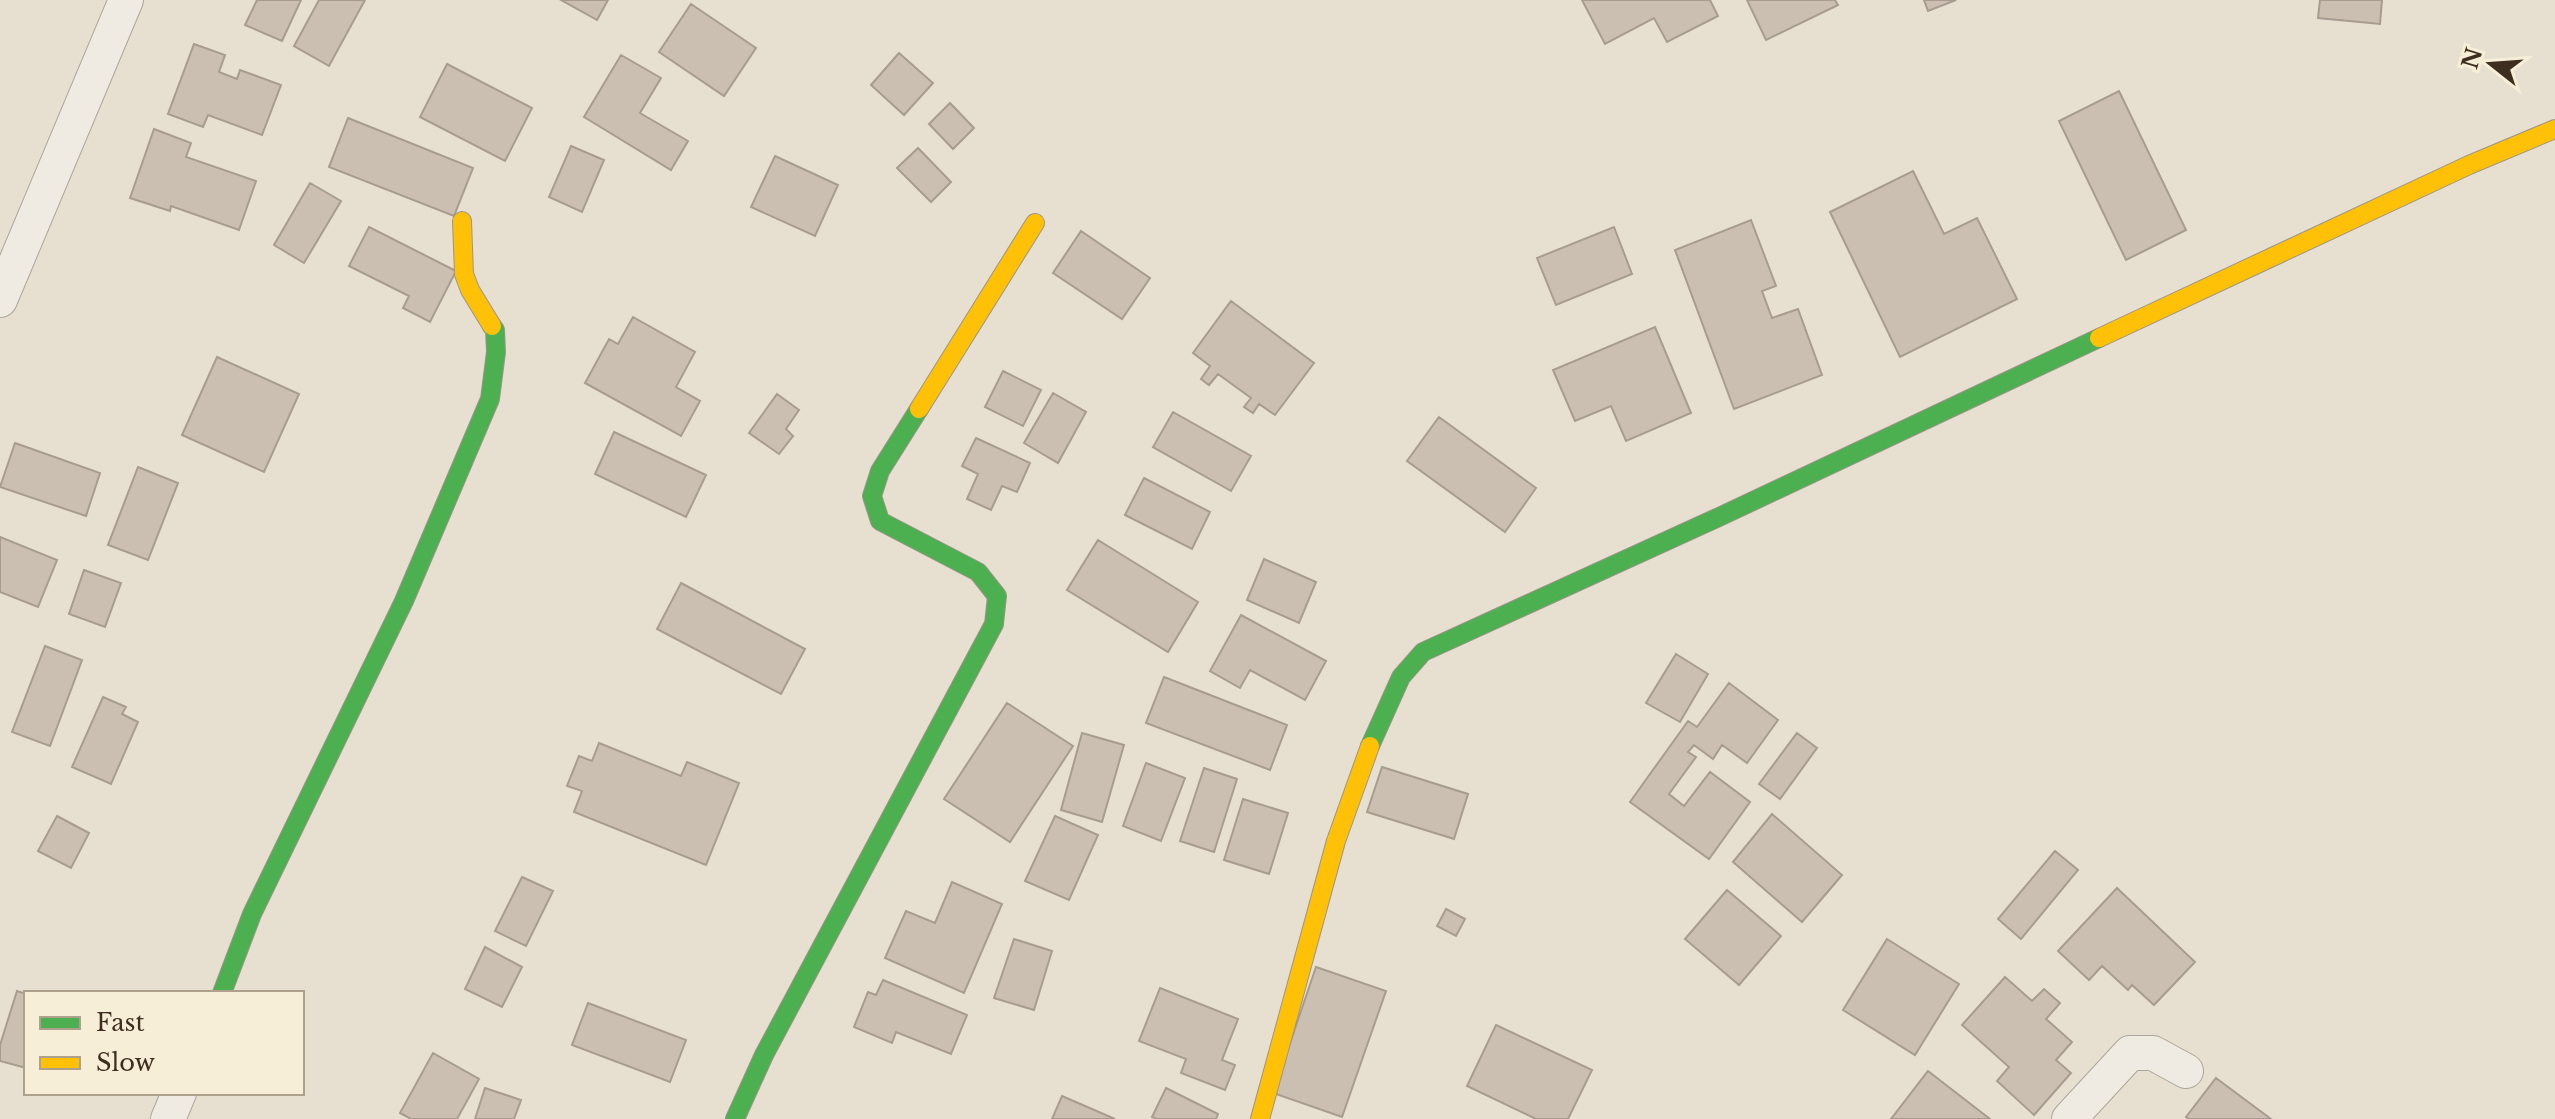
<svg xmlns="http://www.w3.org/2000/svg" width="2555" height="1119" font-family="'Libre Baskerville',serif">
	<rect width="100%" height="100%" fill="#e7e0d1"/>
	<!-- building -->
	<path fill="#cbbfb2" stroke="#a89c90" stroke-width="2" d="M257 0H301L282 41 245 25Z
		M319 0H365L329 66 294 46Z
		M561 0H608L597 20Z
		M1582 0H1710L1718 16 1667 42 1654 18 1605 44Z
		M1747 0H1835L1838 5 1766 40Z
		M1924 0H1956L1928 11Z
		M2320 0H2382L2380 24 2318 18Z
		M691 4 756 48 724 96 659 52Z
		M194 44 225 55 219 72 237 79 240 70 281 85 262 135 208 115 203 127 168 114Z
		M899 53 933 83 904 115 871 85Z
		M621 55 661 78 640 113 688 141 671 170 584 117Z
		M447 64 532 108 505 161 420 117Z
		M2119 91 2186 230 2126 260 2059 121Z
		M950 103 974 128 953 149 929 124Z
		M348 118 473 168 454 216 329 167Z
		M154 129 191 143 186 157 256 181 239 230 171 206 170 211 130 198Z
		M571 146 604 160 582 212 549 197Z
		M918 148 951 182 931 202 897 168Z
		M775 156 838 185 815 236 751 207Z
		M1913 171 1944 234 1977 218 2017 299 1900 357 1830 212Z
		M310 183 341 201 304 263 274 245Z
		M1751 220 1776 286 1762 291 1772 318 1798 309 1822 375 1734 409 1675 250Z
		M369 227 456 271 430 322 403 308 409 296 349 266Z
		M1614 227 1632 274 1556 305 1537 258Z
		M1081 231 1150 278 1122 319 1053 273Z
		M1231 301 1314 363 1275 415 1259 404 1253 413 1244 407 1251 398 1218 374 1209 385 1201 379 1210 366 1193 353Z
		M633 317 695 352 676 387 700 401 681 436 585 383 609 339 618 344Z
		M1655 327 1691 413 1626 441 1611 406 1575 421 1553 370Z
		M217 357 299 394 264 472 182 435Z
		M1003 371 1041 390 1023 426 985 407Z
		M1053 393 1086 412 1058 463 1024 443Z
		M777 394 799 410 786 429 793 436 779 454 749 433Z
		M1173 412 1251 456 1231 491 1153 447Z
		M1439 417 1536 488 1505 532 1407 461Z
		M614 432 706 475 686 517 595 474Z
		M976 438 1030 463 1017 492 1002 486 991 510 967 499 978 474 962 466Z
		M15 443 100 473 86 516 0 487Z
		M138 467 178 483 148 560 108 545Z
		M1144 478 1210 512 1192 549 1125 515Z
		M0 537 57 560 38 607 0 592Z
		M1098 540 1198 602 1168 652 1067 590Z
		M1264 559 1316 582 1299 623 1247 600Z
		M84 570 121 583 105 627 69 614Z
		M681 583 805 649 781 694 657 629Z
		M1241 615 1326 661 1305 700 1250 670 1240 688 1210 671Z
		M45 646 82 660 50 746 12 732Z
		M1676 654 1708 674 1680 722 1646 703Z
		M1164 677 1287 725 1270 770 1146 723Z
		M1729 683 1778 720 1747 763 1722 745 1713 759 1694 745 1688 752 1696 757 1669 794 1684 806 1710 772 1750 802 1709 859 1630 802 1688 721 1697 727Z
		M103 697 126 707 122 714 138 722 111 784 72 767Z
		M1007 703 1073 746 1010 842 944 799Z
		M1082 733 1124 745 1102 822 1061 810Z
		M1797 733 1817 748 1780 799 1759 784Z
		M599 743 681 776 687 762 739 783 706 865 574 812 582 791 567 786 579 756 592 761Z
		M1146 763 1185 778 1161 841 1123 826Z
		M1382 767 1468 794 1454 839 1367 812Z
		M1204 768 1237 779 1214 852 1180 841Z
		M1243 799 1288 813 1269 874 1224 860Z
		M1772 814 1842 875 1802 922 1733 862Z
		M57 816 89 833 71 868 38 851Z
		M1055 816 1098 835 1069 900 1025 881Z
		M2055 851 2078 870 2021 939 1998 919Z
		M522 877 553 891 526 946 495 931Z
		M952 882 1002 904 964 993 885 958 906 911 935 923Z
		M2117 888 2195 962 2154 1005 2132 985 2128 990 2102 966 2089 980 2058 951Z
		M1727 890 1781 936 1739 985 1685 939Z
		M1446 909 1465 919 1456 936 1437 926Z
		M1014 939 1052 951 1034 1010 994 998Z
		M1887 939 1959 984 1915 1055 1843 1010Z
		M485 947 522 967 502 1007 465 989Z
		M1316 967 1386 991 1342 1117 1273 1093Z
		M2005 977 2032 1001 2044 989 2060 1003 2046 1019 2072 1042 2056 1060 2071 1073 2034 1115 1997 1081 2009 1067 1962 1025Z
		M883 980 967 1015 951 1054 896 1032 892 1043 854 1027 868 992 876 995Z
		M1160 988 1238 1019 1222 1060 1235 1065 1225 1090 1181 1073 1186 1059 1139 1041Z
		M17 991 26 994V1068L0 1061V1045Z
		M588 1003 686 1040 670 1082 572 1045Z
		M1496 1025 1592 1070 1568 1119H1536L1467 1086Z
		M433 1053 479 1079 457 1119H411L400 1113Z
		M1928 1071 1990 1119H1891Z
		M2216 1078 2271 1119H2189L2186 1117Z
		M485 1088 521 1100 514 1119H475Z
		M1166 1088 1218 1114 1216 1119H1157L1152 1117Z
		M1062 1096 1115 1119H1052Z"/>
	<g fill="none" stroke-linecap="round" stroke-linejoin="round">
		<defs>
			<path id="street" d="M0 300 126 0
				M168 1119 179 1093
				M2069 1119 2130 1053H2153L2186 1071"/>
			<path id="fast" d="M1370 746 1401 677 1423 652 1719 517 2099 338
				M222 993 252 914 404 601 490 399 496 352 495 330 492 326
				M735 1119 764 1055 994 624 997 596 978 572 880 521 872 496 880 471 919 409"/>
			<path id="slow" d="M462 221 464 274 470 290 492 326
				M2099 338 2469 165 2555 129
				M919 409 1035 223
				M1260 1119 1336 841 1370 746"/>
		</defs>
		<!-- street casing -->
		<use href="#street" stroke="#ada599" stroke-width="36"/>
		<!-- fast casing -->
		<use href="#fast" stroke="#9c958a" stroke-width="20"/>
		<!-- slow casing -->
		<use href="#slow" stroke="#9c958a" stroke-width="20"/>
		<!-- street -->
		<use href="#street" stroke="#efebe3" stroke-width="34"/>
		<!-- fast -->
		<use href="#fast" stroke="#4caf50" stroke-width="18"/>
		<!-- slow -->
		<use href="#slow" stroke="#ffc107" stroke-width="18"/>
	</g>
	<!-- legend -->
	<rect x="24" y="991" width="280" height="104" fill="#f7eed8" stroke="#ada18e" stroke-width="2"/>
	<rect x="40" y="1017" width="40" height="12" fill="#4caf50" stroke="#ada18e" stroke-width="2"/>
	<text x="96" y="1031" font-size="24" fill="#3d2e20">Fast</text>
	<rect x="40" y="1057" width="40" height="12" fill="#ffc107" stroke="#ada18e" stroke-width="2"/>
	<text x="96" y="1071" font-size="24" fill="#3d2e20">Slow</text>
	<!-- north arrow -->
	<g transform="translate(2491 64) rotate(287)" stroke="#f7eed8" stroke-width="6" paint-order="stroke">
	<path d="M0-6L14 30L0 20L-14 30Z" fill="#3d2e20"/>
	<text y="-12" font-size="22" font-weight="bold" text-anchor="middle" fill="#3d2e20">N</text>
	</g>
</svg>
